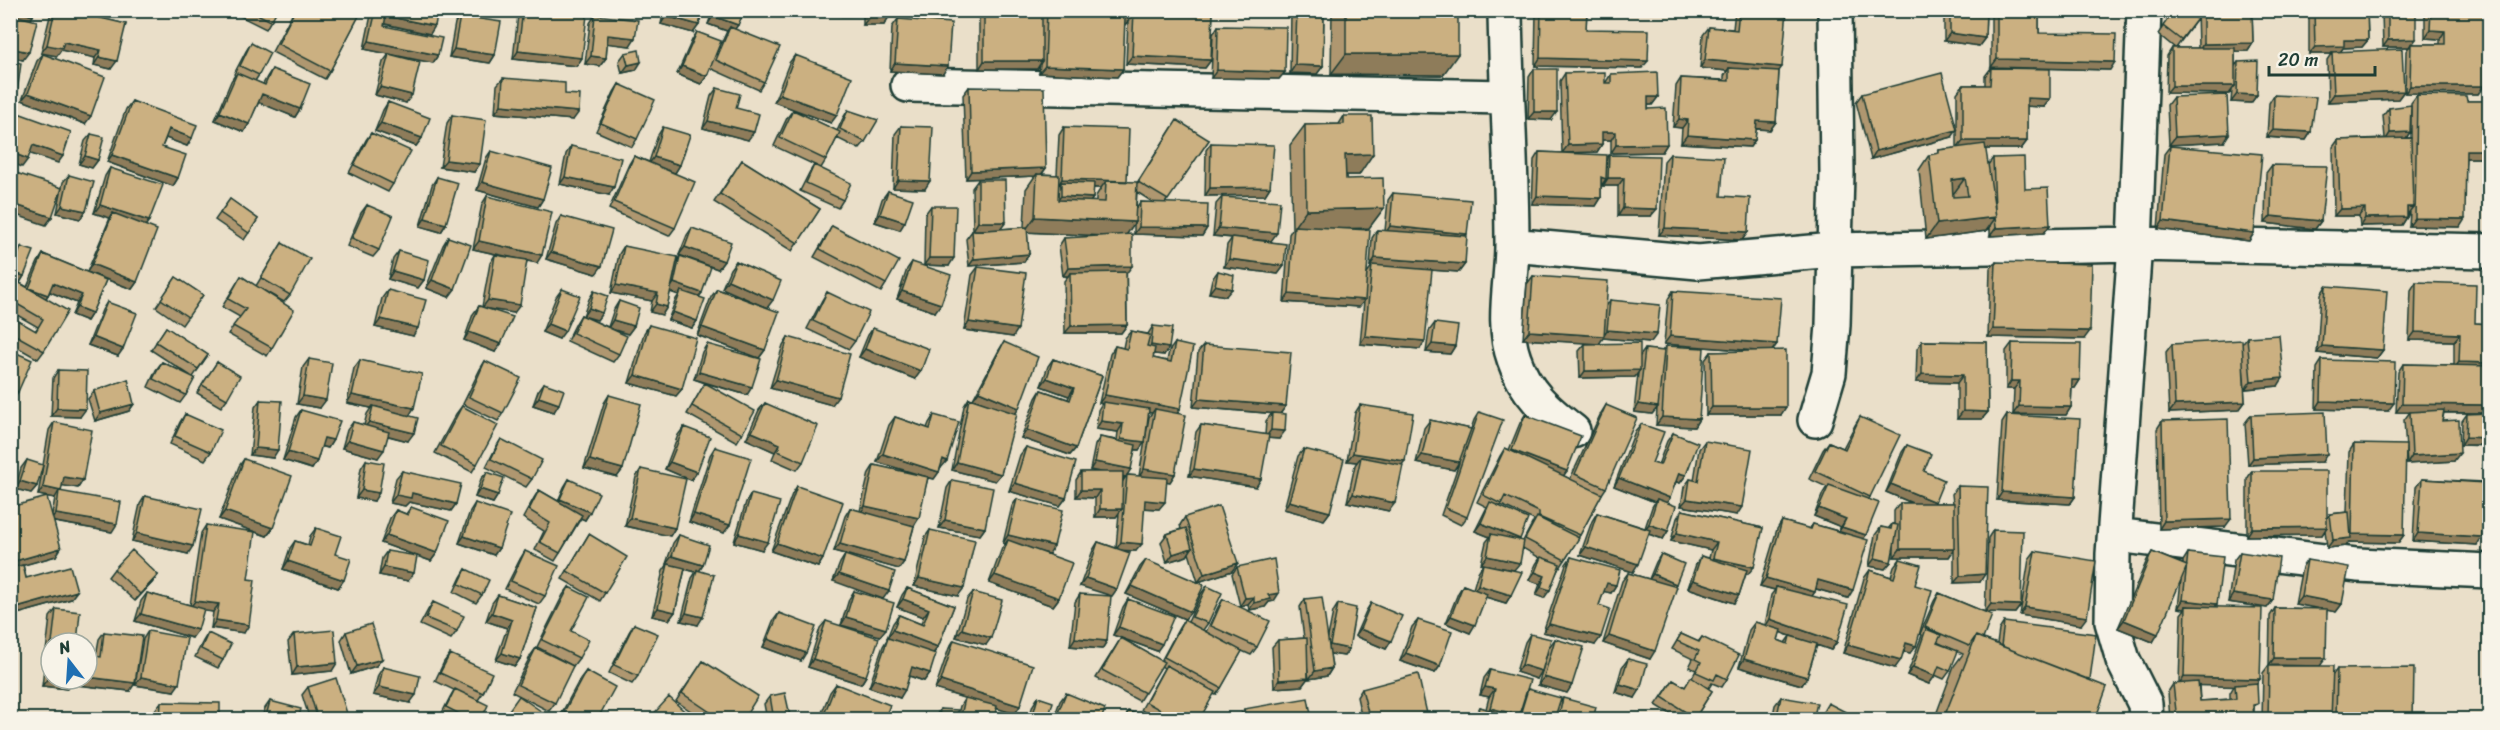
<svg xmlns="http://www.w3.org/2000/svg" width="2500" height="730" font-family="Sriracha,sans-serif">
	<rect width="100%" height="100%" fill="#eadfc9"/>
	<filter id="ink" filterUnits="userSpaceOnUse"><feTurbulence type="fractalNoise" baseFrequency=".0167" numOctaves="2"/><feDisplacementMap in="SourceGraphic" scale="12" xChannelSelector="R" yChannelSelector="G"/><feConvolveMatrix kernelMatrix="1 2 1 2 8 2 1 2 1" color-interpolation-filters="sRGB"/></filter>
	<g filter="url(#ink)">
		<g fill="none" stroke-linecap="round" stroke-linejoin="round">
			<defs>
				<path id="minor" d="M1505 10C1506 88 1512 167 1512 244 1512 282 1501 323 1514 359 1525 392 1546 410 1573 431
					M2144 10 2135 244 2113 554 2112 622 2123 660 2145 704 2146 720
					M908 85 1506 97
					M1512 245 1698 262 1834 250 2135 244 2490 251
					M1815 420 1829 373 1833 325 1837 173 1835 10
					M2116 535 2357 565 2490 571"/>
			</defs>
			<!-- minor casing -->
			<use href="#minor" stroke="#1f3d34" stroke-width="38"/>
			<!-- minor -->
			<use href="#minor" stroke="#f7f3e8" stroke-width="33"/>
		</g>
		<!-- wall -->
		<path fill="#af976f" stroke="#1f3d34" stroke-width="1.5" fill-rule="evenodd" d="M10 10 31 20 23 60 10 57V27L14 20Z
			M54 10H67L126 24 111 69 94 65 95 58 61 50 57 56 41 53 50 16Z
			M228 10H277L266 29Z
			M294 10H362L330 71 325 79 272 52Z
			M372 10H438L430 34 384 24V26L438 55 433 63 364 49Z
			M521 10H550L577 66 513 59 518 15Z
			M664 10H703L699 25 693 33 661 24Z
			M713 10H740L735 29 764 82 759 90 710 68 707 76 701 84 677 74 692 40 697 32 716 55 727 31 708 24Z
			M842 10H889L884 25H863V15L842 16Z
			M921 10H950L946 17 922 20Z
			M979 10H1213L1211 60 1205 68 1126 64 1128 21 1124 25 1123 69 1117 77 1039 73 1040 64 1037 69H979Z
			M1291 10H1324L1323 66 1317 74 1290 73Z
			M1332 10H1458L1443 75 1331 74Z
			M1536 10H1587L1586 29 1642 68 1535 66Z
			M1735 10H1787L1779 71 1776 122 1770 130 1756 129 1755 140 1750 147 1681 143 1682 128 1673 127 1676 86 1681 78 1724 80V76L1727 71 1700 68 1703 35 1709 27 1733 29Z
			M1944 10H1986L1985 38 1979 46 1944 41Z
			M1991 10H2039V33L2110 70 1991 67Z
			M2081 10H2108L2106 13 2081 16Z
			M2174 10 2197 19 2176 48H2198L2197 10H2252L2253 43 2248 51H2235V66L2238 62 2257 95 2251 103 2231 102 2232 90 2229 94 2166 93 2167 56 2172 48H2175L2158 34Z
			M2309 10H2367L2368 40 2362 47 2343 48 2340 52 2404 91 2398 99 2328 102 2327 60 2331 54H2309Z
			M2383 10H2416L2413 44H2440V39L2425 38V10H2489V58L2484 65V86L2478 94 2405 93 2406 51 2409 47H2383L2382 13Z
			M595 15 630 46 607 43 606 58 600 66 585 64 590 23Z
			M460 16 495 55 490 63 449 57 455 23Z
			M898 19 943 74 890 71 892 27Z
			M1218 26 1285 72 1279 79 1211 78 1213 34Z
			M251 43 259 75 255 81 263 84 267 77 272 69 300 109 295 117 259 102 244 132 215 120 231 81 235 75 234 74 246 51Z
			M625 53 636 70 622 73 619 61Z
			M43 54 85 124 22 100 37 61Z
			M389 54 406 103 375 95 383 62Z
			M795 55 831 123 774 102 789 63Z
			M1991 68 2044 107 2027 106V141L2021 149H1985L1988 165 1993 158 2025 189 2050 225 2044 233 1990 236V226L1986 231 1926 239 1919 170 1929 155 1937 154 1939 150 1957 148V93L1963 85H1985V76Z
			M1534 69 1551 120 1528 119 1529 77Z
			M1565 73 1606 82 1611 74 1658 97 1652 105H1648V109L1667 144 1662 152 1611 153V140H1602V144L1597 152 1565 153 1607 158 1609 155 1651 216H1618V186H1603V183L1601 185V198L1596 206 1532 204 1534 160 1539 152 1562 153 1560 81Z
			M503 78 565 94 573 120 495 113 497 85Z
			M619 84 637 139 632 147 596 131 614 92Z
			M969 87 1046 168 1042 174 1057 175 1059 135 1064 127 1127 182 1137 183 1172 128 1209 140 1165 203 1207 228 1202 236 1134 234V223L1126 235 1127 325 1121 333H1065L1064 281 1068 276H1063L1059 246 1064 238 1107 236 1027 232 1029 254 1024 262 969 266 966 239 972 231 985 230H973L972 188 978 180 1001 229 1024 227 1026 189 1035 176 966 179 963 95ZM1093 188H1101L1096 196V202L1090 201 1093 198ZM1137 192 1154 203 1140 202 1136 208Z
			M717 88 736 108 748 140 703 128 711 96Z
			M1862 94 1952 137 1871 159 1856 102Z
			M2274 95 2311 132 2306 140 2267 137 2269 103Z
			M2417 95 2467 101H2490V152L2485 158H2466L2460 227 2409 226 2410 212 2402 225 2360 226 2359 216H2334L2333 147 2338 140 2385 138 2383 116 2389 108 2410 132 2406 138H2411V103Z
			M2173 97 2224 142 2169 145 2167 105Z
			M132 101 192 138 187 146 166 138 162 147 178 178 173 186 107 162 126 109Z
			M388 102 422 138 416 146 375 131 383 110Z
			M793 110 837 131 843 118 848 110 865 142 859 149 837 138 826 160 821 168 774 146 787 118Z
			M452 115 474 172 440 167 447 123Z
			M1344 116 1359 175H1346V179L1384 208 1369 228 1343 229 1367 273 1372 266H1370L1372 238 1377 230 1385 231 1388 200 1393 193 1465 236V264L1459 272 1404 268 1420 349 1360 344 1364 301 1359 307 1284 302 1289 234 1292 229 1290 145 1305 125 1339 124Z
			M901 126 925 189 893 188 895 134Z
			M663 127 680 165 675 173 670 172 675 228 669 236 609 209 629 164 634 156 649 162 658 135Z
			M371 133 393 184 388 192 349 173 366 140Z
			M91 134 98 160 92 168 79 164 85 141Z
			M1211 143 1270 187 1265 195 1205 196 1206 150Z
			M571 146 609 195 560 184 566 154Z
			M2170 146 2254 233 2249 241 2158 229 2164 154Z
			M491 151 543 199 538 207 477 190 486 158Z
			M1670 154 1748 232 1742 240 1659 235 1664 161Z
			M742 160 820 209 792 251 714 202Z
			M814 165 843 200 838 208 800 191 809 173Z
			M2272 165 2321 221 2315 229 2265 223 2266 173Z
			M110 168 146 225 137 282 132 289 87 272 110 218 94 213 105 176Z
			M69 175 80 219 57 213 63 182Z
			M437 177 446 224 441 232 420 226 432 185Z
			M888 191 900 230 875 222 882 199Z
			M487 196 537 263 527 261 514 313 483 308 495 352 464 340 473 314 479 306 482 307 490 263 495 255 513 258 473 249 482 204Z
			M1222 197 1271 241 1234 238 1284 266 1278 274 1224 267 1227 245 1232 238 1213 236 1216 204Z
			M230 199 258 219 244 240 215 220Z
			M367 205 379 250 373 257 347 246 361 213Z
			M931 206 949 266 924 265 925 214Z
			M561 216 596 274 546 259 556 224Z
			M832 226 886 284 881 292 814 257Z
			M692 228 724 261 718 269 679 255 687 235Z
			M448 237 449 297 426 288 443 245Z
			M282 243 290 295 284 302 261 289 272 348 267 356 228 334 240 317 222 307 241 276 256 286Z
			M624 246 677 262 680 256 699 297 697 321 692 328 668 320 676 299 679 295 670 292 667 307 662 315 650 312 652 301 611 293 619 254Z
			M21 247 24 276 20 283 27 287 38 262 43 254 106 280 92 313 87 321 72 315 77 303 50 292 46 298 44 351 38 359 10 343V316L35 331 38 327 10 311V293L17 283 10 281V269L16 255Z
			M399 251 424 280 418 288 388 279 393 259Z
			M736 261 768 307 765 350 759 358 697 335 711 297 717 289 761 305 722 288 730 269Z
			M912 262 935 312 897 299 907 269Z
			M1996 262 2084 339 1988 337 1990 269Z
			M978 267 1013 337 964 330 972 275Z
			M1218 271 1226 296 1209 293 1212 279Z
			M1533 276 1606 307 1610 300 1651 342 1603 338 1599 343 1640 356 1645 349 1662 351 1666 346 1699 419 1694 427 1656 425 1657 408 1652 414 1634 412 1638 373 1635 377 1580 378 1579 351 1585 344 1594 343 1523 339 1527 284Z
			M176 277 203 295 182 325 156 307Z
			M2416 282 2475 323 2490 324 2488 405 2483 413H2444L2442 421 2454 461 2407 464 2404 420 2410 412H2396L2398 372 2403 364 2454 365V341L2409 340 2411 290Z
			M2326 286 2383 350 2377 358 2317 353 2321 294Z
			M562 289 559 339 542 332 556 297Z
			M388 290 413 336 375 327 382 298Z
			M594 291 602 313 597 320 583 316 608 327 614 309 619 301 634 326 628 334 613 329 619 354 613 362 567 341 576 323 581 315 583 316 589 299Z
			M1673 291 1777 344 1772 351 1781 415H1706L1705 360 1711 352 1758 351 1664 344 1668 299Z
			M827 292 855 341 849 349 807 329 822 300Z
			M107 302 118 356 88 345 102 310Z
			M1435 323 1455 346 1450 354 1426 352 1429 331Z
			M649 325 682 389 676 396 629 383 644 333Z
			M1153 326 1164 355 1154 354 1153 358 1167 361 1169 351 1175 343 1180 409 1178 413 1175 474 1170 482 1166 481 1159 509 1144 508 1136 551H1123L1080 586 1093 550 1098 542 1116 548 1119 513 1116 517H1095V498L1076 497V480L1081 472H1100L1090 470 1095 445 1100 437 1117 440 1118 432 1096 429 1098 410 1102 403H1099L1110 354 1115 346 1123 348 1125 338 1131 331 1148 334ZM1149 412 1152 413 1149 417 1139 476 1127 475 1123 481V476L1126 477 1135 450H1139Z
			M166 327 208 355 193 377 186 395 180 403 148 387 156 370 162 362 191 376 151 350Z
			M873 328 915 379 859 357 868 335Z
			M788 337 832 405 770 388 783 345Z
			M2247 337 2278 386 2245 389 2243 367 2245 402 2239 410 2169 413 2166 352 2172 344H2242Z
			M1922 341 1987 342 1988 412 1982 419H1957V383L1916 382 1917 349Z
			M1004 342 1016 414 1001 474 995 481 952 470 964 406 969 398 981 402 973 399 999 350Z
			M2012 343 2080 380 2075 388H2072L2071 407 2066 415 2013 414 2014 389H2006V351Z
			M707 344 747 395 705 383 742 434 737 442 687 414 705 383 694 379 702 352Z
			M1204 345 1286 406 1280 414 1279 439 1268 438 1256 487 1189 476 1196 432 1201 425 1265 435 1266 421 1272 413 1277 414 1193 407 1198 352Z
			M10 350 18 392 13 399 10 398Z
			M309 359 320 408 297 404 303 367Z
			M1053 359 1102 376 1076 448 1070 455 1021 438 1036 398 1041 390 1068 399 1069 396 1041 386 1048 366Z
			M360 360 409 416 408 441 388 436 378 458 342 448 347 430 353 422 364 425 367 414 371 408 347 403 354 368Z
			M2322 360 2388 411 2316 409 2317 368Z
			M485 361 503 413 498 421 463 404 480 369Z
			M217 362 227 399 221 407 197 393Z
			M58 370 80 417 51 416 53 378Z
			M544 383 554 412 533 405 538 391Z
			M94 391 134 404 129 411 95 421 88 399Z
			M609 395 623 469 617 477 584 468 604 403Z
			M260 400 273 458 250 455 255 407Z
			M765 403 803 462 797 470 772 459 775 452 746 439 759 410Z
			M1360 405 1402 465 1389 511 1347 502 1355 465 1357 462 1347 461 1355 413Z
			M1606 405V488L1602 494 1580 535 1565 560 1560 568H1559L1544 598 1536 595 1540 584 1529 580 1536 564 1540 558 1523 548 1514 570 1511 595 1506 603 1486 597 1470 633 1446 623 1458 593 1463 585 1473 589 1478 572 1483 564H1481L1486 542 1490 537 1475 531 1487 507 1477 502 1500 456 1505 448 1509 450 1520 423 1525 415 1564 476 1570 479 1601 413ZM1501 505 1534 520 1523 541 1519 540 1500 506Z
			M462 406 477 464 472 472 435 453 456 414Z
			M301 410 333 440 328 448 321 446 317 461 312 469 283 460 296 417Z
			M1479 412 1467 517 1461 525 1441 515 1459 463 1454 470 1416 463 1424 428 1430 420 1471 429 1474 420Z
			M2490 413 2489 446 2461 445 2462 421 2467 414Z
			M185 414 211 452 205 460 170 444 180 422Z
			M934 415 941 468H940L939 472 934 479 928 478 904 562 899 569 834 551 845 516 850 508 860 511 869 473 874 465 919 475 877 462 889 425 895 417 927 428 929 423Z
			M2007 415 2075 497 2070 504 1997 500 2002 423Z
			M2251 415 2322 462 2248 465 2245 423Z
			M1860 417 1870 497 1869 499 1864 539 1848 598 1816 589 1812 596 1837 642 1831 650 1817 645 1807 677 1802 685 1739 667 1749 630 1755 622 1765 625 1771 595 1775 590 1760 586 1777 529 1782 521 1809 529 1813 524 1838 531 1841 527 1814 516 1823 493 1827 487 1809 479 1823 450 1829 442 1843 448 1855 425ZM1780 632 1790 636 1785 643 1778 640Z
			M2162 421 2225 527 2159 529 2157 429Z
			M54 422 83 480 78 488 62 485 61 492 112 532 54 522 56 556 23 565 26 578 71 599 10 616V507L52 514 55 498 38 495 49 430Z
			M1641 424 1652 463 1658 465 1667 441 1673 433 1686 475 1680 483 1676 482 1667 502 1668 531 1663 539 1648 534 1633 572 1580 555 1592 521 1597 513 1645 528 1652 507 1655 502 1614 486 1635 431Z
			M684 427 697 472 691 480 665 469 678 435Z
			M501 439 532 479 526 487 486 467 496 447Z
			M1705 441 1737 515 1681 506 1684 487 1690 479 1694 480 1699 449Z
			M2354 444 2404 535 2398 543 2349 542 2346 546 2327 548 2325 530 2322 535 2247 536V479L2252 471 2327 518 2330 514 2347 512 2349 452Z
			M1907 445 1924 471 1934 503H1953L1952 494 1958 486 1980 582 1954 583V550L1949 557H1894V543L1891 562 1885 569 1869 566 1875 535 1881 527 1888 529 1892 524H1894V511L1900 503H1912L1886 492 1902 452Z
			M715 447 724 533 689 522 710 455Z
			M1026 447 1066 498 1060 506 1009 491 1020 455Z
			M1304 449 1330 512 1324 520 1284 509 1298 456Z
			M2488 455H2490V550H2489L2485 493 2477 545 2413 541 2416 487 2422 479 2484 482 2483 463Z
			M244 459 273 528 267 536 219 519 239 466Z
			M27 460 37 486 31 493 15 489 21 468Z
			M366 460 374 501 356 498 361 468Z
			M641 469 675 528 670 536 625 526 636 477Z
			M402 471 456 504 451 511 409 502 405 506 390 503 396 478Z
			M487 472 498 495 493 503 475 497 481 479Z
			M569 479 590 512 585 520 581 518 560 553 555 561 535 550 544 531 523 518 534 498 539 490 558 501 564 487Z
			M952 480 985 528 980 535 939 528 947 488Z
			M797 486 823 559 818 567 771 551 792 494Z
			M751 494 762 550 734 542 746 502Z
			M145 496 188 554 132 541 140 504Z
			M1017 499 1049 554 1044 553 1059 598 1053 606 989 583 1002 548 1005 544 1003 543 1012 506Z
			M475 503 499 548 494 555 459 543 470 511Z
			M411 507 437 553 431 561 381 543 390 518 396 510 406 514Z
			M1682 510 1763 528 1748 574H1746L1739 595 1734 603 1688 588 1696 564 1701 556 1709 558 1711 550 1671 541 1677 518Z
			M1185 517 1232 571 1198 582 1189 553 1187 556 1167 562 1161 542 1167 534 1181 529 1180 525Z
			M206 525 248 579 244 633 211 628 213 612 203 610 192 638 135 621 141 601 147 593 190 605 201 533Z
			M316 528 338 588 283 569 290 548 295 541 308 545 310 536Z
			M930 530 958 596 914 586 925 537Z
			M1993 530 2021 605 2015 613 1985 612 1983 639 1997 644 1999 630 2004 622 2090 680 2095 720H1934L1954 666 1963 654 1937 642 1950 671 1944 679 1935 675 1929 684 1907 675 1922 635 1920 634 1934 601 1939 593 1985 612 1988 538Z
			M589 534 605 593 600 601 562 579Z
			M679 535 703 565 699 571 698 625 681 621 692 578 696 572 685 569 675 612 669 620 652 616 663 571 668 564H666L673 543Z
			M387 551 408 581 379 575 382 558Z
			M525 551 545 596 539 604 505 589 520 559Z
			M2035 551 2081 625 2020 615 2029 559Z
			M2152 552 2183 564V561L2188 553 2215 607 2260 679 2256 683 2254 711V720H2170L2168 692 2173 684H2179L2181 614 2185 609 2178 608 2181 580 2153 642 2118 628 2147 560ZM2199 685 2234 686 2230 693V699L2200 701Z
			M2240 552 2273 600 2267 608 2228 602 2234 560Z
			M1661 554 1675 587 1650 659 1603 643 1622 581 1628 573 1649 579 1656 562Z
			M845 555 889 591 833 581 840 563Z
			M1571 557 1616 585 1611 593 1604 591 1599 605 1595 645 1543 632 1566 564Z
			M1900 559 1915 585 1910 653 1904 652 1895 668 1843 653 1864 578 1870 570 1891 577 1894 567Z
			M1146 560 1185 619 1126 594 1140 567Z
			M2307 560 2342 604 2336 612 2327 610 2320 666 2332 676 2337 669 2413 720H2262L2263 673 2269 665 2270 616 2275 608 2322 609 2295 604 2302 567Z
			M1237 567 1274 601 1269 602 1265 607 1249 610 1248 604 1240 606 1232 574Z
			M114 569 158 575 152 583 135 601 108 577Z
			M466 569 482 595 476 603 454 592 461 577Z
			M1207 586 1208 623 1203 630 1206 632 1218 607 1223 599 1257 647 1251 655 1242 651 1221 688 1216 695 1213 694 1199 720H1158L1141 710 1164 668 1161 666 1139 701 1096 678 1121 638 1161 661 1179 628 1184 620 1188 622 1201 594Z
			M569 587 571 631 579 658 573 666 537 647 563 595Z
			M907 588 954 606 938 647 934 653 930 673 924 681 909 676 900 698 869 687 883 646 888 638 891 639 887 638 893 623 899 615 921 624 923 617 897 607 902 595Z
			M854 591 880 636 841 625 849 599Z
			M973 592 986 645 956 637 967 599Z
			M1080 594 1107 641 1102 649 1070 646 1075 602Z
			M498 595 537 608 520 659 515 666 496 660 507 628 486 621 492 603Z
			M1128 599 1157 651 1113 635 1123 607Z
			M1305 599 1328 637 1333 612 1338 604 1349 649 1344 656 1330 654 1332 668 1327 676 1309 679 1307 665 1308 678 1302 686 1274 688 1272 647 1278 640 1304 638 1300 607Z
			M433 602 457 631 451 639 420 625 428 610Z
			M1371 603 1391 641 1386 649 1355 636 1366 611Z
			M56 609 77 643H51V679L67 689 42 686 50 617Z
			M779 613 801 661 763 647 773 621Z
			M1418 620 1440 666 1435 673 1400 661 1412 627Z
			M826 621 866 676 861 684 808 667 820 628Z
			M634 624 638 676 632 684 609 673 629 632Z
			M148 631 174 691 135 685 143 639Z
			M104 632 130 691 77 685 78 679H87L96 656 99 639Z
			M346 632 376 666 351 674 341 640Z
			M208 633 223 660 218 668 195 657 203 641Z
			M294 634 332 671 292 675 288 642Z
			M1530 634 1537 679 1516 672 1525 642Z
			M1681 634 1698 642 1702 637 1727 679 1722 687 1712 683 1709 688 1703 685 1712 691 1694 720H1680L1656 705 1673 680 1685 687 1692 678 1696 670 1689 667 1693 659 1672 649Z
			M1555 639 1572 685 1567 693 1538 685 1549 647Z
			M954 640 1015 714 997 708 994 720H934L935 717 940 709 957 718 960 706 965 698 935 689 949 648Z
			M536 648 555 703 549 711 512 692 531 655Z
			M450 654 483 693 478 700 481 720H450L441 715 450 697 454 690 435 681 444 662Z
			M1628 659 1635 698 1615 692 1622 667Z
			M703 661 743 720H704L676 701Z
			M383 667 410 703 373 695 378 675Z
			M1490 670 1526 692 1528 689 1559 704 1563 698 1593 720H1474L1475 715 1480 707 1486 709 1489 697 1480 695 1484 678Z
			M586 671 597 720H558L580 679Z
			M836 684 884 720H819L830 692Z
			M308 687 349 720H310L302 695Z
			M1362 689 1427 720H1362L1357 697Z
			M1066 693 1101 720H1053L1060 701Z
			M770 696 791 720H767L764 704Z
			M1038 697 1048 720H1028L1033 705Z
			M1781 697 1813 720H1772L1775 705Z
			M270 701 298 720H261L265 708Z
			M161 702 220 720H155V710Z
			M1244 709 1312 720H1239V717Z"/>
		<!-- shaded-wall -->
		<path fill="#8e7b5a" stroke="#1f3d34" stroke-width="1.5" d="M10 10H16L33 16 28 24 17 16 14 20 10 18Z
			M104 10H124L120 15Z
			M561 10H600L599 11Z
			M810 10H835L833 14 809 12Z
			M846 10H866L863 15 842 16Z
			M939 10H950L946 17 922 20 928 12Z
			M2085 10H2108L2106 13 2081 16Z
			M386 16 435 26 430 34 381 23Z
			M666 16 699 25 693 33 661 24Z
			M713 16 738 25 732 33 730 27 727 31 708 24Z
			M869 17H889L884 25H863Z
			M1125 17H1131L1125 25H1119Z
			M2430 30 2445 31 2440 39 2425 38Z
			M1950 33 1985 38 1979 46 1944 41Z
			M608 35 635 38 630 46 603 43Z
			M2416 39 2411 46V44L2409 47H2383L2388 40Z
			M2344 40H2368L2362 47 2343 48 2339 54 2332 52 2331 54H2309L2315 47Z
			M369 41 438 55 433 63 364 49Z
			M64 42 101 50 95 58 61 50 57 56 41 53 47 45Z
			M2253 43 2248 51 2198 52 2203 44Z
			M10 48 29 52 23 60 10 57Z
			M454 49 495 55 490 63 449 57Z
			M518 51 582 58 577 66 513 59Z
			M1346 54H1458L1443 75 1331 74Z
			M591 56 606 58 600 66 585 64Z
			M1132 56 1211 60 1205 68 1126 64Z
			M99 57 117 61 111 69 94 65Z
			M1540 58 1648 61 1642 68 1535 66Z
			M2484 58H2489L2483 66Z
			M1997 59 2115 62 2110 70 1991 67Z
			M1705 60 1782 67 1776 75 1729 68 1727 71 1700 68Z
			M984 61H1042L1037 69H979Z
			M641 62 636 70 622 73 628 65Z
			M895 63 948 66 943 74 890 71Z
			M1295 65 1323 66 1317 74 1290 73Z
			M682 66 707 76 701 84 677 74Z
			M1045 66 1123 69 1117 77 1039 73Z
			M1217 70 1285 72 1279 79 1211 78Z
			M2172 86H2235L2229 94 2166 93Z
			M2410 86H2484L2478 94 2405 93Z
			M380 87 412 95 406 103 375 95Z
			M2404 91 2398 99 2328 102 2334 94Z
			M28 93 91 116 85 124 22 100Z
			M262 94 300 109 295 117 257 102Z
			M780 94 837 115 831 123 774 102Z
			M2237 94 2257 95 2251 103 2231 102Z
			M1648 97H1658L1652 105H1643Z
			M2027 98 2050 99 2044 107 2021 106Z
			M10 100 16 101 11 109Z
			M501 105 579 112 573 120 495 113Z
			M220 112 249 124 244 132 215 120Z
			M1534 112H1557L1551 120 1528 119Z
			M1679 119 1688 120 1682 128 1673 127Z
			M708 121 754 132 748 140 703 128Z
			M1757 121 1776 122 1770 130 1752 128Z
			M381 123 422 138 416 146 375 131Z
			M169 129 192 138 187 146 163 137Z
			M1957 130 1952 137 1871 159 1876 151Z
			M2273 130 2311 132 2306 140 2267 137Z
			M1602 132H1616L1611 140H1596Z
			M2410 132 2405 140 2385 141 2390 133Z
			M2229 134 2224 142 2169 145 2175 137Z
			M1687 135 1755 140 1750 147 1681 143Z
			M1963 141H2027L2021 149H1957Z
			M1602 144 1597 152 1562 153 1568 145Z
			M1667 144 1662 152 1611 153 1616 145Z
			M33 145 63 156 58 163 28 153Z
			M2466 150H2490V152L2485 158H2460Z
			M10 152 28 159 22 167 10 162Z
			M1373 154 1359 175H1331L1345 155Z
			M112 155 178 178 173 186 107 162Z
			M85 156 98 160 92 168 79 164Z
			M654 157 680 165 675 173 648 165Z
			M446 160 480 164 474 172 440 167Z
			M1046 168 1040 176 1037 174 1035 176 966 179 971 171Z
			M565 177 614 187 609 195 560 184Z
			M1601 177 1606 179 1601 186Z
			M1608 178H1624L1618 186H1603Z
			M1965 178 1954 193 1941 195 1952 180Z
			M1062 179 1127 181H1106L1101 188 1061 187V182L1057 187Z
			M898 180 930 181 925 189 893 188Z
			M482 182 543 199 538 207 477 190Z
			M1270 187 1265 195 1205 196 1210 188Z
			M1061 196 1093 198 1087 206 1055 204Z
			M1537 196 1601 198 1596 206 1532 204Z
			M10 203 52 217 46 225 10 213Z
			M100 205 149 221 143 229 113 213 110 218 94 213Z
			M62 206 86 211 80 219 57 213Z
			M2407 207H2413L2407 215Z
			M1384 208 1369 228 1294 230V227L1306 210Z
			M1623 208 1657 209 1651 216H1618Z
			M2365 208 2359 216H2334L2340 209Z
			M880 214 905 222 900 230 875 222Z
			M2271 216 2321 221 2315 229 2265 223Z
			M1035 217 1135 222 1125 237 1024 232Z
			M1996 217 1986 231 1926 239 1937 224Z
			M2407 217 2402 225 2360 226 2365 218Z
			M425 218 446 224 441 232 420 226Z
			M2415 218 2465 219 2460 227 2409 226Z
			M2163 221 2254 233 2249 241 2158 229Z
			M978 222H1006L1000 230H973Z
			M2050 225 2044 233 1990 236 1996 228Z
			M1390 226 1467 234 1461 242 1385 234Z
			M1139 227 1207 228 1202 236 1134 234Z
			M1219 228 1277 233 1271 241 1213 236Z
			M1665 228 1748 232 1742 240 1659 235Z
			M479 241 542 255 537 263 473 249Z
			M685 247 724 261 718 269 679 255Z
			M551 252 602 266 596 274 546 259Z
			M1029 254 1024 262 969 266 974 259Z
			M929 258H954L949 266 924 265Z
			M1375 258 1465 264 1459 272 1370 266Z
			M1229 259 1284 266 1278 274 1224 267Z
			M92 264 137 282 132 289 87 272Z
			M1132 266 1126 274 1070 273 1068 276H1063L1068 268Z
			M393 271 424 280 418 288 388 279Z
			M12 272 24 276 19 284 10 281V274Z
			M432 280 455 289 449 297 426 288Z
			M728 280 773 300 767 308 722 288Z
			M53 283 82 295 77 303 48 291Z
			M674 283 702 293 697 300 681 291 679 295 668 291Z
			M616 285 658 293 652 301 611 293Z
			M1215 285 1232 289 1226 296 1209 293Z
			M29 288 48 295 43 303Z
			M902 291 941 304 935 312 897 299Z
			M1289 294 1365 300 1359 307 1284 302Z
			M488 300 520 305 514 313 482 308Z
			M656 304 667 307 662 315 650 312Z
			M77 307 92 313 87 321 72 315Z
			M589 308 602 313 597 320 583 316Z
			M673 312 697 321 692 328 668 320Z
			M381 319 418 328 413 336 375 327Z
			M613 320 634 326 628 334 608 328Z
			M969 322 1018 329 1013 337 964 330Z
			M548 324 565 331 559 339 542 332Z
			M1127 325 1121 333H1065L1071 326Z
			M702 327 765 350 759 358 697 335Z
			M1993 329 2090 331 2084 339 1988 337Z
			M1607 330 1657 334 1651 342 1603 338 1599 344 1523 339 1529 331 1603 336Z
			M469 332 501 344 495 352 464 340Z
			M2415 332 2460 334 2454 341 2409 340Z
			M1365 336 1425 341 1420 349 1360 344Z
			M1670 336 1777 344 1771 352 1664 344Z
			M93 337 123 349 118 356 88 345Z
			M1432 344 1455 346 1450 354 1426 352Z
			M1151 345 1169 348 1164 355 1145 353Z
			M2322 346 2383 350 2377 358 2317 353Z
			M865 349 921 371 915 379 859 357Z
			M2459 362 2490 363V369L2488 371 2453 370Z
			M1640 370 1635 377 1580 378 1585 371Z
			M699 372 752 387 747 395 694 379Z
			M1922 374 1963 375 1957 383 1916 382Z
			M635 375 682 389 676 396 629 383Z
			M1047 378 1074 388 1069 396 1041 386Z
			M2283 378 2278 386 2245 389 2251 381Z
			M776 380 838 397 832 405 770 388Z
			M2072 380H2080L2075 388H2067Z
			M2011 381H2020L2014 389H2006Z
			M979 391 1019 408 1014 416 973 399Z
			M352 395 414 408 409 416 373 406 371 408 347 403Z
			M1105 395 1180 409 1175 417 1155 409 1152 413 1099 403Z
			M303 396 326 400 320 408 297 404Z
			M539 397 559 404 554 412 533 405Z
			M1199 399 1286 406 1280 414 1193 407Z
			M2321 401 2394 403 2388 411 2316 409Z
			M2245 402 2239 410 2169 413 2175 405Z
			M134 404 129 411 95 421 100 413Z
			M1639 404 1658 407 1652 414 1634 412Z
			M2402 404 2488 405 2483 413 2396 412Z
			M2019 406 2071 407 2066 415 2013 414Z
			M1712 407H1786L1781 415H1706Z
			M57 408 86 409 80 417 51 416Z
			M1963 411 1988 412 1982 419H1957Z
			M1662 417 1699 419 1694 427 1656 425Z
			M1101 421 1123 424 1118 432 1096 429Z
			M369 422 414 433 408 441 363 429Z
			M1027 430 1076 448 1070 455 1021 438Z
			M1271 430 1285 431 1279 439 1265 438Z
			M752 432 780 444 775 452 746 439Z
			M2466 437 2490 438V445H2461Z
			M324 438 333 440 328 448 319 446Z
			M1121 439 1145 442 1139 450 1116 447Z
			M348 440 384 450 378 458 342 448Z
			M256 448 278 450 273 458 250 455Z
			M1512 450 1567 471 1562 478 1506 457Z
			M288 452 317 461 312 469 283 460Z
			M1353 453 1405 461 1399 468 1361 457 1357 462 1347 461Z
			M2460 453 2454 461 2407 464 2412 456Z
			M883 454 939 472 934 479 877 462Z
			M2327 454 2322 462 2248 465 2253 458Z
			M1422 455 1459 462 1454 470 1416 463Z
			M943 459 947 461 941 468 937 467Z
			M590 460 623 469 617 477 584 468Z
			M670 462 697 472 691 480 665 469Z
			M957 462 1001 474 995 481 952 470Z
			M1095 462 1131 469 1126 477 1090 470Z
			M1144 469 1175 474 1170 482 1139 477Z
			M1194 469 1261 479 1256 487 1189 476Z
			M1679 473 1686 475 1680 483 1674 481Z
			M64 477 83 480 78 488 58 485Z
			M1619 478 1670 498 1665 505 1657 499 1655 502 1614 486Z
			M20 481 37 486 31 493 15 489Z
			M1015 483 1066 498 1060 506 1009 491Z
			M1891 484 1935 502 1929 510 1886 492Z
			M43 487 61 491 59 494V491L55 498 38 495Z
			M480 489 498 495 493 503 475 497Z
			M362 490 379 493 374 501 356 498Z
			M1081 490H1100L1095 498 1076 497Z
			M2002 492 2075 497 2070 504 1997 500Z
			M412 493 456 504 451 511 409 502 405 506 390 503 396 495Z
			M1353 494 1395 503 1389 511 1347 502Z
			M560 499 590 512 585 520 555 507Z
			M1687 499 1742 507 1737 515 1681 506Z
			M1145 500 1165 502 1159 509 1140 508Z
			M1289 501 1330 512 1324 520 1284 509Z
			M865 506 919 518 914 526 860 514Z
			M1819 508 1846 519 1841 527 1814 516Z
			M1100 509H1122L1116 517H1095Z
			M225 511 273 528 267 536 219 519Z
			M56 514 117 524 112 532 50 521Z
			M694 514 730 525 724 533 689 522Z
			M630 518 675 528 670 536 625 526Z
			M2231 519 2225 527 2159 529 2164 521Z
			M945 520 985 528 980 535 939 528Z
			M1481 523 1520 539 1514 547 1491 534 1490 537 1475 531Z
			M1649 524 1668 531 1663 539 1643 532Z
			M1842 527 1866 535 1861 543 1836 535Z
			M2327 527 2322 535 2247 536 2252 528Z
			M137 533 193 546 188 554 132 541Z
			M1677 533 1717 542 1711 550 1671 541Z
			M2418 533 2482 537 2477 545 2413 541Z
			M739 534 768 542 762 550 734 542Z
			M2352 534 2404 535 2398 543 2349 542 2346 546 2327 548 2333 540 2349 538Z
			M387 535 437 553 431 561 381 543Z
			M1008 535 1054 546 1049 554 1006 544 1008 540 1005 544 1003 543Z
			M464 536 499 548 494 555 459 543Z
			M1121 542 1142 544 1136 551 1116 550Z
			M777 543 823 559 818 567 771 551Z
			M840 544 904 562 899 569 834 551Z
			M1586 547 1638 564 1633 572 1580 555Z
			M61 548 56 556 10 569 15 561Z
			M1192 548 1187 556 1167 562 1173 554Z
			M1900 549H1954L1949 557H1894Z
			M672 556 703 565 698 573 697 570 696 572 666 564Z
			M1487 556 1520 563 1514 570 1481 564Z
			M1713 558 1754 567 1748 574 1707 566Z
			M1875 558 1891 562 1885 569 1869 566Z
			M288 561 344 580 338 588 283 569Z
			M1238 563 1232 571 1198 582 1204 574Z
			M384 567 414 573 408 581 379 575Z
			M1535 572 1545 576 1540 584 1529 580Z
			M839 574 889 591 883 599 833 581Z
			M1653 574 1676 584 1671 592 1647 582Z
			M1985 574 1980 582 1954 583 1960 576Z
			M158 575 152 583 135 601 140 594Z
			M995 575 1059 598 1053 606 989 583Z
			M919 578 964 588 958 596 914 586Z
			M1086 578 1117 589 1112 596 1080 586Z
			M1766 578 1815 592 1809 600 1776 587 1775 590 1760 586Z
			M1693 580 1739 595 1734 603 1688 588Z
			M1818 580 1853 590 1848 598 1813 588Z
			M1607 583 1616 585 1611 593 1601 591Z
			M1478 585 1511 595 1506 603 1472 593Z
			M1132 586 1191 612 1185 619 1126 594Z
			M1541 587 1550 590 1544 598 1536 595Z
			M77 591 71 599 10 616V613L13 609Z
			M1279 593 1274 601 1269 602 1265 607 1249 610 1254 603 1268 595Z
			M2233 594 2273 600 2267 608 2228 602Z
			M2301 596 2342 604 2336 612 2295 604Z
			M1254 597 1248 604 1240 606 1245 598Z
			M903 599 929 609 923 617 897 607Z
			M2183 600 2217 604 2212 612 2186 606 2185 609 2178 608Z
			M195 601 219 604 213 612 189 609Z
			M1991 604 2021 605 2015 613 1985 612Z
			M2025 607 2087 617 2081 625 2020 615Z
			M658 608 675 612 669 620 652 616Z
			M492 613 512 620 507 628 486 621Z
			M686 613 703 617 698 625 681 621Z
			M141 614 198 630 192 638 135 621Z
			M1451 616 1475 625 1470 633 1446 623Z
			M846 617 886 629 880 636 841 625Z
			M1770 619 1837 642 1831 650 1765 627Z
			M216 620 249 625 244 633 211 628Z
			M2124 620 2158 634 2153 642 2118 628Z
			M1549 624 1601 637 1595 645 1543 632Z
			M1119 627 1162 644 1157 651 1113 635Z
			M962 629 991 638 986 645 956 637Z
			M1360 629 1391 641 1386 649 1355 636Z
			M893 630 938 647 932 655 887 638Z
			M1609 636 1655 651 1650 659 1603 643Z
			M1075 638 1107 641 1102 649 1070 646Z
			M768 639 806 653 801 661 763 647Z
			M1906 643 1916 646 1910 653 1901 651Z
			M1330 645 1349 649 1344 656 1325 653Z
			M1848 645 1901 660 1895 668 1843 653Z
			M502 653 520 659 515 666 496 660Z
			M1406 653 1440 666 1435 673 1400 661Z
			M2274 658H2326L2320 666 2269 665Z
			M382 659 376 666 351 674 357 666Z
			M813 659 866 676 861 684 808 667Z
			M1744 659 1807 677 1802 685 1739 667Z
			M337 663 332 671 292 675 297 667Z
			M1522 665 1542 671 1537 679 1516 672Z
			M912 667 930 673 924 681 907 675Z
			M1913 667 1935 676 1929 684 1907 675Z
			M1332 668 1327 676 1309 679 1315 671Z
			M87 677 135 683 130 691 77 685 81 679H87Z
			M141 677 179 684 174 691 135 685Z
			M1544 677 1572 685 1567 693 1538 685Z
			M2184 677 2260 679 2254 687 2179 685Z
			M48 678 72 681 67 689 42 686Z
			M1308 678 1302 686 1274 688 1279 680Z
			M874 679 905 690 900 698 869 687Z
			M941 681 1020 706 1015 714 935 689Z
			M1620 684 1640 690 1635 698 1615 692Z
			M379 687 416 695 410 703 373 695Z
			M1485 687 1495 689 1489 697 1480 695Z
			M1490 708 1519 715 1516 720 1484 715Z
			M1520 715 1538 720H1518Z
			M961 716 976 720H958Z"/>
		<!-- building -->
		<path fill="#cbb081" stroke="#1f3d34" stroke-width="1.5" fill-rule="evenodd" d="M16 10H35L33 16Z
			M55 10H67L126 24 117 61 99 57 101 50 64 42 62 48 47 45Z
			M249 10H277L271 21Z
			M295 10H362L330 71 278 44Z
			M376 10H438L435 26 386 16 384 26 442 38 438 55 369 41Z
			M523 10H550L587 15 582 58 518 51Z
			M668 10H703L699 25 666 16Z
			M715 10H740L744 12 738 25 713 16Z
			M868 10H889V17H869Z
			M984 10H1042V61H984Z
			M1047 10H1131V17H1125L1123 69 1045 66Z
			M1134 10H1213L1211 60 1132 56Z
			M1297 10H1324L1323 66 1295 65Z
			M1346 10H1458V54H1346Z
			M1541 10H1587L1586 29 1649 30 1648 61 1540 58Z
			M1739 10H1787L1782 67 1705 60 1709 27 1737 30Z
			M1950 10H1986L1985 38 1950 33Z
			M1997 10H2039V33L2116 34 2115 62 1997 59Z
			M2174 10H2186L2197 19 2181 40 2163 26Z
			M2203 10H2252L2253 43 2203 44Z
			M2314 10H2367L2368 40H2344V46L2315 47Z
			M2388 10H2416V39L2388 40Z
			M2431 10H2489V58H2484V86H2410L2411 44H2445V31L2430 30Z
			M595 15 638 20 635 38 608 35 606 58 591 56Z
			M17 16 37 21 29 52 10 48V41Z
			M460 16 501 22 495 55 454 49Z
			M898 19 951 23 948 66 895 63Z
			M1218 26 1286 27 1285 72 1217 70Z
			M730 27 780 47 764 82 716 60Z
			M697 32 721 41 707 76 682 66Z
			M251 43 270 53 259 75 240 66Z
			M2172 48H2235V86H2172Z
			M2402 49 2404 91 2334 94 2332 52Z
			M639 50 641 62 628 65 625 53Z
			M43 54 105 77 91 116 28 93Z
			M389 54 420 62 412 95 380 87Z
			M795 55 852 77 837 115 780 94Z
			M10 61 21 63 16 101 10 100Z
			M2258 61 2257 95 2237 94 2238 62Z
			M1729 68 1779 71 1776 122 1757 121 1755 140 1687 135 1688 120 1679 119 1681 78 1729 81Z
			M1991 68 2050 69V99L2027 98V141H1963V85H1990Z
			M272 69 310 84 300 109 262 94 249 124 220 112 237 73 265 85Z
			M1534 69H1557V112H1534Z
			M1605 72V83H1611V74L1657 72 1658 97H1648V109L1666 108 1667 144 1616 145V132H1602V144L1568 145 1565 73Z
			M1942 73 1957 130 1876 151 1862 94Z
			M503 78 565 83V94L580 95 579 112 501 105Z
			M619 84 655 100 637 139 601 123Z
			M969 87 1044 88 1046 168 971 171Z
			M717 88 740 94 736 108 759 114 754 132 708 121Z
			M2227 95 2229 134 2175 137 2173 97Z
			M2274 95 2316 97 2311 132 2273 130Z
			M2417 95 2466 96 2467 101H2490V150H2466L2465 219 2415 218Z
			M132 101 197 125 192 138 169 129 162 147 186 155 178 178 112 155Z
			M388 102 430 118 422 138 381 123Z
			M2411 105 2410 132 2390 133 2389 108Z
			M10 110 71 132 63 156 33 145 28 159 10 152Z
			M793 110 840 132 826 160 780 138Z
			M848 110 878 120 865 142 840 129Z
			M452 115 486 120 480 164 446 160Z
			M1344 116H1372L1373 154 1345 155 1346 179 1383 178 1384 208 1306 210 1305 125 1344 124Z
			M1177 120 1209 140 1168 200 1138 182Z
			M901 126 933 127 930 181 898 180Z
			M663 127 690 135 680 165 654 157Z
			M1064 127 1129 129 1127 181 1062 179Z
			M371 133 411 151 393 184 354 165Z
			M91 134 104 137 98 160 85 156Z
			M2411 138 2413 207H2407V217L2365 218V208L2340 209 2338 140Z
			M1211 143 1274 145 1270 187 1210 188Z
			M1985 144 1996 217 1937 224 1929 155 1939 153V150ZM1965 178 1968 196 1953 197 1952 180Z
			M571 146 621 158 614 187 565 177Z
			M2170 146 2262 154 2254 233 2163 221Z
			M491 151 552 168 543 199 482 182Z
			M1539 152 1607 155 1606 179 1601 177V198L1537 196Z
			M1670 154 1724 157 1721 196 1750 198 1748 232 1665 228Z
			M1609 155 1659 156 1657 209 1623 208 1624 178H1608Z
			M634 156 695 182 675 228 614 202Z
			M2024 157 2025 189 2048 188 2050 225 1996 228 1995 217H1996L1995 209 1993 158Z
			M742 160 820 209 798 243 720 194Z
			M814 165 851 183 843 200 806 183Z
			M2272 165 2327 166 2321 221 2271 216Z
			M110 168 163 185 149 221 100 205Z
			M10 171 62 188 52 217 10 203Z
			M1037 174 1059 175 1058 200 1105 202 1106 181 1137 182 1135 222 1035 217Z
			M69 175 94 182 86 211 62 206Z
			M437 177 458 183 446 224 425 218Z
			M978 180H1005L1006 222H978Z
			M1061 182 1094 183 1093 198 1061 196Z
			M888 191 913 199 905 222 880 214Z
			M1393 193 1471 200 1467 234 1390 226Z
			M487 196 552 212 542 255 479 241Z
			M1222 197 1280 201 1277 233 1219 228Z
			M230 199 258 219 249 233 220 213Z
			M1140 202 1208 204 1207 228 1139 227Z
			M367 205 393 216 379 250 352 238Z
			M931 206H956L954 258H929Z
			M113 213 157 230 137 282 92 264Z
			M561 216 612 230 602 266 551 252Z
			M832 226 899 261 886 284 820 249Z
			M1294 226 1370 230 1365 300 1289 294Z
			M1027 227 1029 254 974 259 972 231Z
			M692 228 731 242 724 261 685 247Z
			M1377 230 1467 236 1465 264 1375 258Z
			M1132 234V266L1068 268 1064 238Z
			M448 237 471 245 455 289 432 280Z
			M1232 237 1286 244 1284 266 1229 259Z
			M282 243 310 259 290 295 261 278Z
			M624 246 678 257 667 307 656 304 658 293 616 285Z
			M21 247 34 251 24 276 12 272Z
			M399 251 429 260 424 280 393 271Z
			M43 254 106 280 92 313 77 307 82 295 53 283 48 295 29 288Z
			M495 255 527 260 520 305 488 300Z
			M680 256 711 267 702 293 674 283Z
			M736 261 781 281 773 300 728 280Z
			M912 262 951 275 941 304 902 291Z
			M1996 262 2092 264 2090 331 1993 329Z
			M1372 265 1432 270 1425 341 1365 336Z
			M978 267 1026 273 1018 329 969 322Z
			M1218 271 1234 275 1232 289 1215 285Z
			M1126 272 1127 325 1071 326 1070 273Z
			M241 276 294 310 272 348 233 326 246 309 228 299Z
			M1533 276 1608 281 1604 336 1529 331Z
			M176 277 203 295 188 317 161 299Z
			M18 282 68 311 44 351 10 332V316L36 331 43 319 10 300V295Z
			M2416 282 2476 284 2475 323 2490 324V363L2459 362 2460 334 2415 332Z
			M2326 286 2387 291 2383 350 2322 346Z
			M562 289 580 296 565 331 548 324Z
			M717 289 779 312 765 350 702 327Z
			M388 290 426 300 418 328 381 319Z
			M594 291 608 296 602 313 589 308Z
			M681 291 705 299 697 321 673 312Z
			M1673 291 1781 298 1777 344 1670 336Z
			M827 292 869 312 855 341 813 321Z
			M1610 300 1660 305 1657 334 1607 330Z
			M619 301 639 308 634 326 613 320Z
			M107 302 137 313 123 349 93 337Z
			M479 306 513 317 501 344 469 332Z
			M581 315 627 336 619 354 573 333Z
			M1435 323 1458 326 1455 346 1432 344Z
			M649 325 696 338 682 389 635 375Z
			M1153 326 1172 328 1169 348 1151 345Z
			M166 327 208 355 198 369 156 342Z
			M873 328 929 349 921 371 865 349Z
			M1131 331 1150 335 1147 346 1155 348 1153 358 1171 362 1175 343 1193 347 1180 409 1105 395 1115 346 1127 349Z
			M2279 335 2283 378 2251 381 2247 337Z
			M788 337 850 354 838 397 776 380Z
			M2242 340 2245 402 2175 405 2172 344Z
			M1922 341 1987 342 1988 412 1963 411V375L1922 374Z
			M1004 342 1038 357 1019 408 979 391Z
			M1640 343V370L1585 371V344Z
			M2012 343 2081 344 2080 380H2072L2071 407 2019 406 2020 381H2011Z
			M707 344 761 359 752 387 699 372Z
			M1204 345 1291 352 1286 406 1199 399Z
			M1666 346 1704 348 1699 419 1662 417Z
			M1645 349 1664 351 1658 407 1639 404Z
			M10 350 32 360 18 392 10 388Z
			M1786 350V407H1712L1711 352Z
			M309 359 332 363 326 400 303 396Z
			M1053 359 1102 376 1076 448 1027 430 1041 390 1070 400 1074 388 1047 378Z
			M360 360 422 374 414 408 352 395Z
			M2322 360 2395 362 2394 403 2321 401Z
			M485 361 521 378 503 413 469 397Z
			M162 362 195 378 186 395 153 379Z
			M217 362 240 376 227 399 202 385Z
			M2403 364 2489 366 2488 405 2402 404Z
			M58 370 87 371 86 409 57 408Z
			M128 379 134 404 100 413 94 391Z
			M544 383 564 390 559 404 539 397Z
			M705 383 755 411 742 434 692 406Z
			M609 395 641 404 623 469 590 460Z
			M969 398 1017 414 1001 474 957 462Z
			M260 400 282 401 278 450 256 448Z
			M1103 402 1149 409 1145 442 1121 439 1123 424 1101 421Z
			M765 403 818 426 803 462 778 451 780 444 752 432Z
			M1360 405 1413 413 1405 461 1353 453Z
			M1606 405 1637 418 1606 488 1575 474Z
			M373 406 418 418 414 433 369 422Z
			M462 406 498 425 477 464 441 446Z
			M1155 409 1186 415 1175 474 1144 469Z
			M301 410 340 421 333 440 324 438 317 461 288 452Z
			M2444 410 2442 421 2459 420 2460 453 2412 456 2410 412Z
			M1479 412 1503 420 1467 517 1446 508Z
			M2325 412 2327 454 2253 458 2251 415Z
			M1272 413 1286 414 1285 431 1271 430Z
			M2490 413V438L2466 437 2467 414Z
			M185 414 221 430 211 452 175 436Z
			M934 415 959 422 947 461 943 459 939 472 883 454 895 417 930 429Z
			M1525 415 1581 436 1567 471 1512 450Z
			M2007 415 2080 419 2075 497 2002 492Z
			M1860 417 1900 435 1870 497 1815 471 1829 442 1845 449Z
			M2228 419 2231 519 2164 521 2162 421Z
			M1430 420 1471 429 1459 462 1422 455Z
			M54 422 92 430 83 480 64 477 61 491 43 487Z
			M353 422 389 432 384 450 348 440Z
			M1641 424 1664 432 1652 463 1660 465 1673 433 1698 443 1686 475 1679 473 1670 498 1619 478Z
			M1201 425 1269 435 1261 479 1194 469Z
			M684 427 710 437 697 472 670 462Z
			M1100 437 1136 445 1131 469 1095 462Z
			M501 439 542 460 532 479 491 459Z
			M1705 441 1752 449 1742 507 1687 499 1690 479 1698 481Z
			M2354 444 2406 445 2404 535 2352 534Z
			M1907 445 1931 454 1924 471 1944 480 1935 502 1891 484Z
			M715 447 751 458 730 525 694 514Z
			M1026 447 1076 462 1066 498 1015 483Z
			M1505 448 1602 494 1580 535 1539 517V512L1505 496 1501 504 1483 495Z
			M1304 449 1344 459 1330 512 1289 501Z
			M2488 455H2490V476Z
			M1361 457 1403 465 1395 503 1353 494Z
			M244 459 292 476 273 528 225 511Z
			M27 460 43 465 37 486 20 481Z
			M366 460 384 463 379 493 362 490Z
			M874 465 928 477 919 518 865 506Z
			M641 469 686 479 675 528 630 518Z
			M402 471 461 484 456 504 412 493 411 498 396 495Z
			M2252 471H2327V527L2252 528Z
			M487 472 504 478 498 495 480 489Z
			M1081 472H1123L1122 509H1100V490H1081Z
			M1127 475 1167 478 1165 502 1145 500 1142 544 1121 542Z
			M569 479 599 493 590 512 560 499Z
			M2422 479 2485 483 2482 537 2418 533Z
			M952 480 993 488 985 528 945 520Z
			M1829 485 1879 503 1866 535 1842 527 1846 519 1819 508Z
			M797 486 843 502 823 559 777 543Z
			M1958 486 1988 487 1985 574 1960 576Z
			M539 490 582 515 560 553 540 542 550 523 529 510Z
			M59 491 121 502 117 524 56 514Z
			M751 494 780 502 768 542 739 534Z
			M145 496 202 509 193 546 137 533Z
			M47 497 61 548 15 561 10 544V507Z
			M1017 499 1063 510 1054 546 1008 535Z
			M1657 499 1676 506 1668 531 1649 524Z
			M1490 502 1528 519 1520 539 1481 523Z
			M475 503 510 515 499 548 464 536Z
			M1900 503H1954V549H1900Z
			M1219 506 1238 563 1204 574 1185 517Z
			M411 507 449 521 437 553 387 535 396 510 408 515Z
			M850 508 914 526 904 562 840 544Z
			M1682 510 1763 528 1754 567 1713 558 1717 542 1677 533Z
			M2349 512 2351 538 2333 540 2330 514Z
			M1597 513 1650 530 1638 564 1586 547Z
			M1537 517 1579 538 1565 560 1525 539Z
			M1782 521 1811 529 1813 524 1868 540 1853 590 1818 580 1815 592 1766 578Z
			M1892 524 1898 525 1891 562 1875 558 1881 527 1891 529Z
			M206 525 255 532 248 579 255 580 249 625 216 620 219 604 195 601Z
			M316 528 341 536 335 554 351 559 344 580 288 561 295 541 310 546Z
			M1186 528 1192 548 1173 554 1167 534Z
			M930 530 975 540 964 588 919 578Z
			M1993 530 2023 531 2021 605 1991 604Z
			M589 534 627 557 605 593 567 571Z
			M1491 534 1524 541 1520 563 1487 556Z
			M679 535 709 545 703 565 672 556Z
			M1008 540 1072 563 1059 598 995 575Z
			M1098 542 1130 553 1117 589 1086 578Z
			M132 550 158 575 140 594 114 569Z
			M387 551 417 556 414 573 384 567Z
			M525 551 559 566 545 596 511 581Z
			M2035 551 2096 561 2087 617 2025 607Z
			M2152 552 2187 566 2158 634 2124 620Z
			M2240 552 2279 558 2273 600 2233 594Z
			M2188 553 2223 557 2217 604 2183 600Z
			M1661 554 1684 564 1676 584 1653 574Z
			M845 555 895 572 889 591 839 574Z
			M1701 556 1747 570 1739 595 1693 580Z
			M1541 557 1560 564 1550 590 1541 587 1545 576 1535 572Z
			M1571 557 1620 570 1616 585 1607 583 1599 605 1610 609 1601 637 1549 624Z
			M1274 559 1279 593 1268 595 1271 599 1254 603V597L1245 598 1237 567Z
			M1900 559 1921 565 1915 585 1932 590 1916 646 1906 643 1901 660 1848 645 1870 570 1894 578Z
			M1146 560 1204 585 1191 612 1132 586Z
			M2307 560 2349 567 2342 604 2301 596Z
			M668 564 685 568 675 612 658 608Z
			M1483 564 1522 572 1511 595 1478 585Z
			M23 565 26 578 70 566 77 591 13 609 10 600V568Z
			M466 569 489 580 482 595 459 584Z
			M697 570 714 575 703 617 686 613Z
			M1628 573 1677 587 1655 651 1609 636Z
			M1463 585 1487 594 1475 625 1451 616Z
			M1207 586 1222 593 1208 623 1192 617Z
			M569 587 589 597 571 631 589 640 579 658 542 640Z
			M1776 587 1848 605 1837 642 1770 619Z
			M907 588 954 606 938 647 893 630 899 615 923 625 929 609 903 599Z
			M854 591 894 603 886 629 846 617Z
			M973 592 1002 600 991 638 962 629Z
			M147 593 204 609 198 630 141 614Z
			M1939 593 1992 615 1983 639 1976 636 1969 646 1925 627Z
			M1080 594 1111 596 1107 641 1075 638Z
			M498 595 537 608 520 659 502 653 512 620 492 613Z
			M1322 597 1332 668 1315 671 1305 599Z
			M1128 599 1174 616 1162 644 1119 627Z
			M1223 599 1270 621 1257 647 1211 626Z
			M433 602 464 616 457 631 426 618Z
			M1371 603 1402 616 1391 641 1360 629Z
			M1338 604 1356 608 1349 649 1330 645Z
			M2186 606 2262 608 2260 679 2184 677Z
			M2275 608 2327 609 2326 658H2274Z
			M56 609 80 612 77 643H52Z
			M779 613 816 627 806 653 768 639Z
			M1184 620 1242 651 1221 688 1164 657Z
			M1418 620 1452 631 1440 666 1406 653Z
			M826 621 879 638 866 676 813 659Z
			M1755 622 1781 630 1778 640 1788 644 1790 636 1817 644 1807 677 1744 659Z
			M2004 622 2096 634 2090 679 2085 678 2001 646Z
			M371 624 382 659 357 666 346 632Z
			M634 624 658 634 638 676 614 665Z
			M1926 629 1941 635 1937 643 1958 651 1950 671 1939 666 1935 676 1913 667Z
			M334 630 337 663 297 667 294 634Z
			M148 631 187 638 179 684 141 677Z
			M104 632 142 636 135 683 87 677V655L101 657Z
			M208 633 231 644 223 660 201 649Z
			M1530 634 1551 639 1542 671 1522 665Z
			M1681 634 1699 642 1702 637 1739 655 1727 679 1717 674 1714 680 1696 672 1701 662 1695 659 1699 651 1677 641Z
			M1976 636 2107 687 2095 720H1943Z
			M888 638 936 654 930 673 912 667 905 690 874 679Z
			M1121 638 1164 662 1145 693 1102 670Z
			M1307 638 1308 678 1279 680 1278 640Z
			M1555 639 1584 647 1572 685 1544 677Z
			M954 640 1033 665 1020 706 941 681Z
			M536 648 573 666 555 703 518 685Z
			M51 651V679L48 678Z
			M450 654 492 673 483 693 440 673Z
			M1628 659 1647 664 1640 690 1620 684Z
			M703 661 758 696 743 720H722L682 693Z
			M1166 665 1215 692 1199 720H1178L1146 702Z
			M2269 666H2333L2331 720 2268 719Z
			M383 667 420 676 416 695 379 687Z
			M2414 668 2413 720H2336L2337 669Z
			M1490 670 1530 680 1519 715 1490 708 1495 689 1485 687Z
			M586 671 615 687 597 720H579L564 712Z
			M1418 674 1428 718 1422 720H1370L1362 689Z
			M1691 677 1712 691 1695 718 1662 697 1673 680 1685 687Z
			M336 678 349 720H318L308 687Z
			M54 679H73L72 681Z
			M2198 682 2200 701 2236 699 2235 685 2257 683 2258 704 2253 705 2254 720H2177L2173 684Z
			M836 684 890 705 884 720H822Z
			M455 689 488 705 481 720H471L446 707Z
			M1528 689 1561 698 1554 720H1538L1520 715Z
			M785 693 791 720H774L770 696Z
			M1066 693 1105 709 1101 720H1055Z
			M519 696 548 716 546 720H502Z
			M669 697 694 720H648Z
			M1038 697 1053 702 1048 720H1037L1032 718Z
			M1781 697 1817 703 1813 720H1776Z
			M965 698 997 706 994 720H976L961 716Z
			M1308 698 1312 720H1246L1244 709Z
			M1563 698 1596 707 1593 720H1558Z
			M270 701 301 709 298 720H265Z
			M161 702 220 703V720H160Z
			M1828 703 1861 720H1818Z
			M1480 707 1521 720H1477Z
			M940 709 958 710 957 720H939Z
			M1128 711 1153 720H1125Z"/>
	</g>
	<!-- margin -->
	<rect width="2500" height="730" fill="none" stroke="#f7f3e8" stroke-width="36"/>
	<rect x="18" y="18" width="2464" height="694" fill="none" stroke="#1f3d34" stroke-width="2" filter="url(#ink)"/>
	<!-- north arrow -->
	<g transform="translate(69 661) rotate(343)"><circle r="28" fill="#f7f3e8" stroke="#a1aaa0" stroke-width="1.5"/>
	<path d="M0-4.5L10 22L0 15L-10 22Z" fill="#1f6fb2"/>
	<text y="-9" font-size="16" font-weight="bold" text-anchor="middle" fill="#1f3d34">N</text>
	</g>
	<!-- scale -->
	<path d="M2269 66v9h106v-9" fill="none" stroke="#1f3d34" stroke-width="3"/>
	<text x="2278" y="66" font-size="18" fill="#1f3d34" stroke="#f7f3e8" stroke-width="4.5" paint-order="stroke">20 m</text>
</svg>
